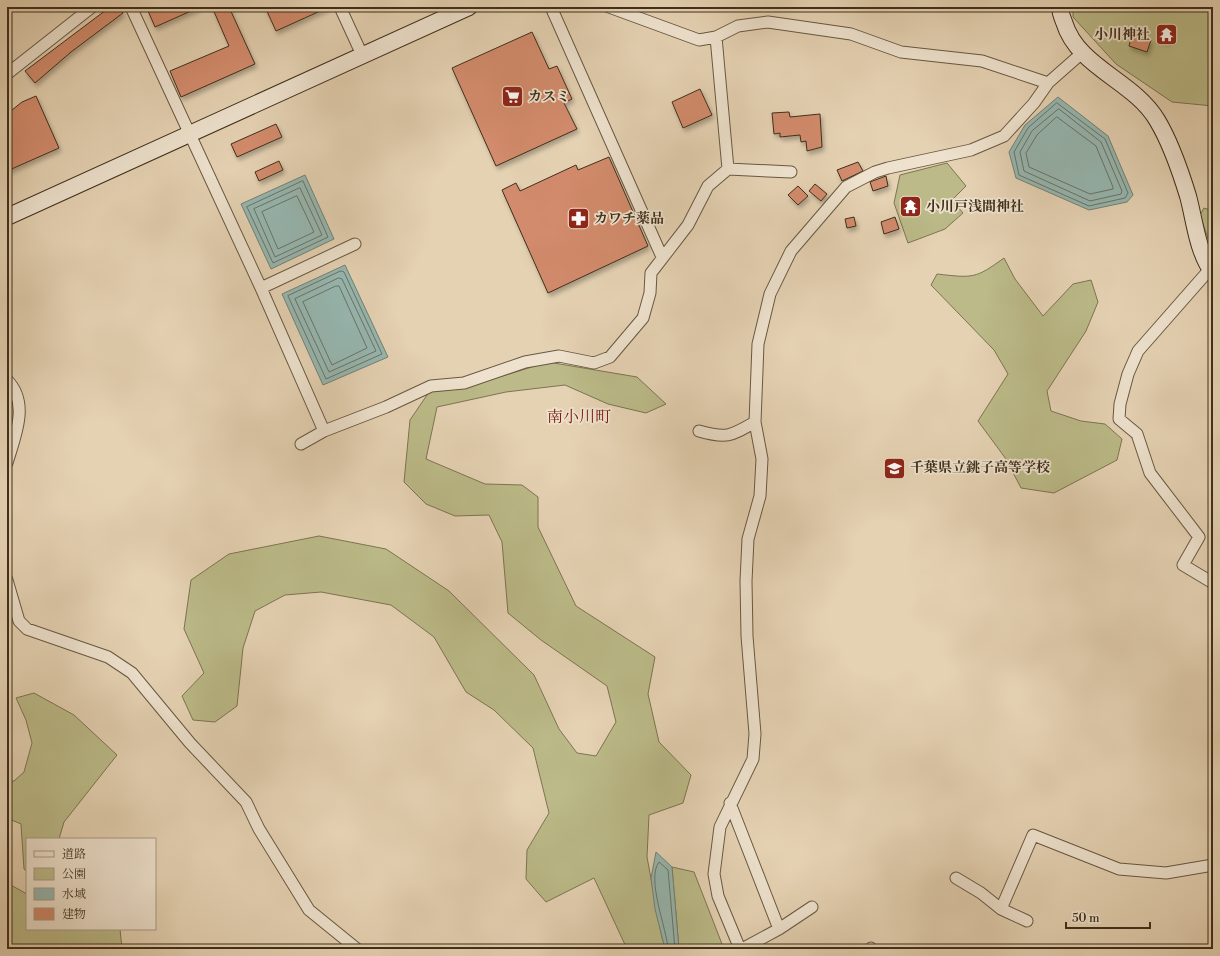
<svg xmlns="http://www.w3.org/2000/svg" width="1220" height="956" font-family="'Libre Bodoni','Noto Serif JP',serif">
	<defs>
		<filter id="shadow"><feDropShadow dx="2" dy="3.5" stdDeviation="2" flood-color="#0004"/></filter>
	</defs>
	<rect width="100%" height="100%" fill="#e5d2b3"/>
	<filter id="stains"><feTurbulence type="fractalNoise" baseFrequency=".005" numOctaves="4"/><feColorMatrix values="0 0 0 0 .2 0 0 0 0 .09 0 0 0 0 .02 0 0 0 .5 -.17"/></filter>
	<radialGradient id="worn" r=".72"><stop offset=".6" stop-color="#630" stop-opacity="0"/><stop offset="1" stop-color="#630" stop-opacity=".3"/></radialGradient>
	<!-- green -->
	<path fill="#bbba88" stroke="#7d7452" d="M1073 7H1213V106L1172 102 1116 64 1073 17Z
		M947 163 966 186 952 200 963 213 945 229 908 243 894 203 900 175Z
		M1204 208 1210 210 1213 216V253L1200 215Z
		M1004 258 1015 279 1043 316 1073 284 1091 280 1098 302 1086 331 1047 391 1051 411 1081 421 1105 424 1122 439 1117 460 1054 493 1021 488 1006 459 978 421 1008 374 994 350 931 285 937 274C973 278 975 279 1004 258Z
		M548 362 637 377 666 404 646 413 608 404 565 385 506 392 437 407 426 459 485 484 522 485 538 497V527L576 606 655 657 648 694 659 742 691 775 683 803 649 815 647 857 662 938 666 949H627L594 878 546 902 526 879 527 850 549 813 533 748 494 710 466 692 434 637 391 605 321 592 285 595 255 611 243 648 237 706 215 722 193 720 182 696 204 673 184 629 191 580 229 554 319 536 386 549 449 591 534 675 559 729 577 753 596 756 616 722 607 686 541 640 508 613 502 542 489 515 455 516 426 504 404 482 410 420 429 392 464 388Z
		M34 693 74 715 117 755 64 822 59 839H27V872L24 869 21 824 7 818V781H14L24 772 32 743 26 720 16 698Z
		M672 867 694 872 722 944 721 949H679Z
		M7 883 27 894V929H120L122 949H7Z"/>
	<!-- water -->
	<path fill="#96b7b1" stroke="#738175" d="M1058 97 1108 136 1133 195 1127 202 1089 210 1016 178 1009 152 1025 125Z
		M305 175 334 239 271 269 241 204Z
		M345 265 388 357 323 385 282 294Z
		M656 852 672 867 679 949H665L655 909 651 878Z"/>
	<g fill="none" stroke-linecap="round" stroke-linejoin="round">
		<!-- shore -->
		<path stroke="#6a7366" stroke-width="1" d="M1057 103 1105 139 1128 193 1125 198 1089 206 1019 175 1014 152 1028 128Z
			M1059 109 1101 142 1122 191 1121 194 1090 201 1024 171 1020 152 1032 131Z
			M1057 117 1096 146 1113 187V189L1090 194 1029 167 1026 153 1037 135Z
			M303 181 328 237 273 263 247 207Z
			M300 188 322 235 275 257 254 209Z
			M297 196 314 232 278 249 262 212Z
			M341 271 344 272 382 354 326 379 288 296Z
			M339 278 342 279 376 351 329 372 295 299Z
			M336 286H339L367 348 332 365 303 302Z
			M668 949C667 929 646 879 659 862L668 870 675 949"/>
	</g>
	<!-- building -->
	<path fill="#d28b6c" stroke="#3f2f1b" filter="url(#shadow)" d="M110 7H119L123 13 71 52 35 83 25 71Z
		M157 7H200L155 27 148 11Z
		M212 7H229L255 64 181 97 170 71 229 46Z
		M265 7H329L276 31Z
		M1162 27 1171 30 1168 42 1158 39Z
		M532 32 549 69 557 66 572 99 564 103 577 129 496 166 452 68Z
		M1132 35 1151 40 1147 52 1129 46Z
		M700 89 712 115 683 128 672 102Z
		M36 96 59 148 7 171V114L22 102Z
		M789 112 790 117 820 114 822 147 807 151 806 141 801 142 800 135 780 137V133L774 134 772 113Z
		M276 124 282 137 237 157 231 144Z
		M609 157 648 246 548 293 502 190 516 183 520 191 576 165 578 170Z
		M279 161 283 170 259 181 255 172Z
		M858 162 863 171 842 181 837 170Z
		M886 176 888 186 873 191 870 182Z
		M815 184 827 194 821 201 809 191Z
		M798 186 808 196 798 205 788 195Z
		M854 217 856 226 847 228 845 219Z
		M895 217 899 229 884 234 881 222Z"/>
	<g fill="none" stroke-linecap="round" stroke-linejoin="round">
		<defs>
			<path id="street" d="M131 7 261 288 324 431
				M340 7 363 57
				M551 7 662 257
				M609 7 699 40 716 37 738 26 768 22 851 34 901 52 982 61 1048 83
				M716 37 728 169
				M7 74 92 7
				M1210 269 1138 351 1128 374 1120 404 1119 419 1137 434 1150 473 1199 537 1183 565 1213 583
				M261 288 355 244
				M7 380C30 403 15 436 7 463
				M699 431C727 439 731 436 755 422
				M301 444 324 431 386 407 431 386 464 383 525 362 559 356 594 363 610 357 643 318 650 293 651 273 688 225 708 186 728 169 791 172
				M7 580 19 621 27 629 108 657 132 673 190 743 246 802 259 829 309 910 357 949
				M730 803 779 929
				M956 878 981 893 1001 909 1027 921
				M1001 909 1033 835 1119 869 1166 873 1213 865
				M871 948V949
				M740 949 718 896 714 874 720 827 753 759 755 734 747 636 746 581 748 539 760 496 762 459 755 422 758 344 770 294 791 251 846 187 875 172 888 168 971 150 1004 136 1034 103 1048 83 1082 53
				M742 949 779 929 812 907"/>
			<path id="secondary" d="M1060 7C1060 12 1062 17 1064 22 1078 68 1133 80 1157 120 1171 143 1180 170 1188 196 1195 222 1197 251 1213 273
				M7 217 469 7"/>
		</defs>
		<!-- street casing -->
		<use href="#street" stroke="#685841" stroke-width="13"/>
		<!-- secondary casing -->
		<use href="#secondary" stroke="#3f2f1b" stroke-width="18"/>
		<!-- street -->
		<use href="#street" stroke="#eee2ce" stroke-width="11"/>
		<!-- secondary -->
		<use href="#secondary" stroke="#eee2ce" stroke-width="16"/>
	</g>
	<!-- icons -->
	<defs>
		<symbol id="temple-square" viewBox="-11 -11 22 22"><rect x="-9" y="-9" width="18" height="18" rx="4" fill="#8f2418" stroke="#eee2ce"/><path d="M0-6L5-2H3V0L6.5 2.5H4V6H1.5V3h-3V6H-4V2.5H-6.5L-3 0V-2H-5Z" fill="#fff"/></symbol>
		<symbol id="supermarket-square" viewBox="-11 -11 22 22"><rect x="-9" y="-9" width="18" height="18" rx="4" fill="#8f2418" stroke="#eee2ce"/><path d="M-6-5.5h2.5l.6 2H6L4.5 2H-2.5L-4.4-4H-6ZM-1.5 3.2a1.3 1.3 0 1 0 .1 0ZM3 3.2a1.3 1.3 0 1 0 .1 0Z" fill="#fff"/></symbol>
		<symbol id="pharmacy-square" viewBox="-11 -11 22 22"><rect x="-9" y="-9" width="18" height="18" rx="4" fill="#8f2418" stroke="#eee2ce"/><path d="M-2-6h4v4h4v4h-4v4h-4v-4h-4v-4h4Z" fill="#fff"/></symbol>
		<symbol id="school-square" viewBox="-11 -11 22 22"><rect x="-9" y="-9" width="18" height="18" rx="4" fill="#8f2418" stroke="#eee2ce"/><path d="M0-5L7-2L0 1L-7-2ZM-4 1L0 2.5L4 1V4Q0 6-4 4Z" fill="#fff"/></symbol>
	</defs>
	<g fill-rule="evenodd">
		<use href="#temple-square" x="1154" y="22" width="25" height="25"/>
		<use href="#supermarket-square" x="500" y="84" width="25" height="25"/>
		<use href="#temple-square" x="898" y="194" width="25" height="25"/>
		<use href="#pharmacy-square" x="566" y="206" width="25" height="25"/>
		<use href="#school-square" x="882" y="456" width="25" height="25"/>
	</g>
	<g text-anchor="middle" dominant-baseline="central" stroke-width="3.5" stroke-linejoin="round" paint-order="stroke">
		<!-- poi labels -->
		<g font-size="14" font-weight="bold" fill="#3f2f1b" stroke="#eee2ce" text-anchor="start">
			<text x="1150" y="35" text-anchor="end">小川神社</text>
			<text x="528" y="97">カスミ</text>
			<text x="926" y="207">小川戸浅間神社</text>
			<text x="594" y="219">カワチ薬品</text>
			<text x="910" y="468">千葉県立銚子高等学校</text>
		</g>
		<!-- quarter labels -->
		<g font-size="16" fill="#7a1f14" stroke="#eee2ce">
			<text x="579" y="417">南小川町</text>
		</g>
	</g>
	<!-- margin -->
	<rect width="1220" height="956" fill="none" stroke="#e5d2b3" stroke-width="24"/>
	<rect x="8" y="8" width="1204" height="940" fill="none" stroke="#3f2f1b" stroke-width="2"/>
	<rect x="12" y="12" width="1196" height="932" fill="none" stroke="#3f2f1b"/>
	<!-- legend -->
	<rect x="26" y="838" width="130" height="92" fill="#eee2ce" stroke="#a89a86"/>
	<rect x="34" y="851" width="20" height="6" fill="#eee2ce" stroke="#a89a86"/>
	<text x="62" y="858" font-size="12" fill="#3f2f1b">道路</text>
	<rect x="34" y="868" width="20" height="12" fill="#bbba88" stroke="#a89a86"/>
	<text x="62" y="878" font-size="12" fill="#3f2f1b">公園</text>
	<rect x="34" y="888" width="20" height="12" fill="#96b7b1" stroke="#a89a86"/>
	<text x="62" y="898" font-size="12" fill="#3f2f1b">水域</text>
	<rect x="34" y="908" width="20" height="12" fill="#d28b6c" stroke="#a89a86"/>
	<text x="62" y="918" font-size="12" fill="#3f2f1b">建物</text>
	<!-- scale -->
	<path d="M1066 922v6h84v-6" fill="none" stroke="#3f2f1b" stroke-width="2"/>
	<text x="1072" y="922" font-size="12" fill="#3f2f1b" stroke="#eee2ce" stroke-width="3" paint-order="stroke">50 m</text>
	<rect width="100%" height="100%" filter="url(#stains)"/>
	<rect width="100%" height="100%" fill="url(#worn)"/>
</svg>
